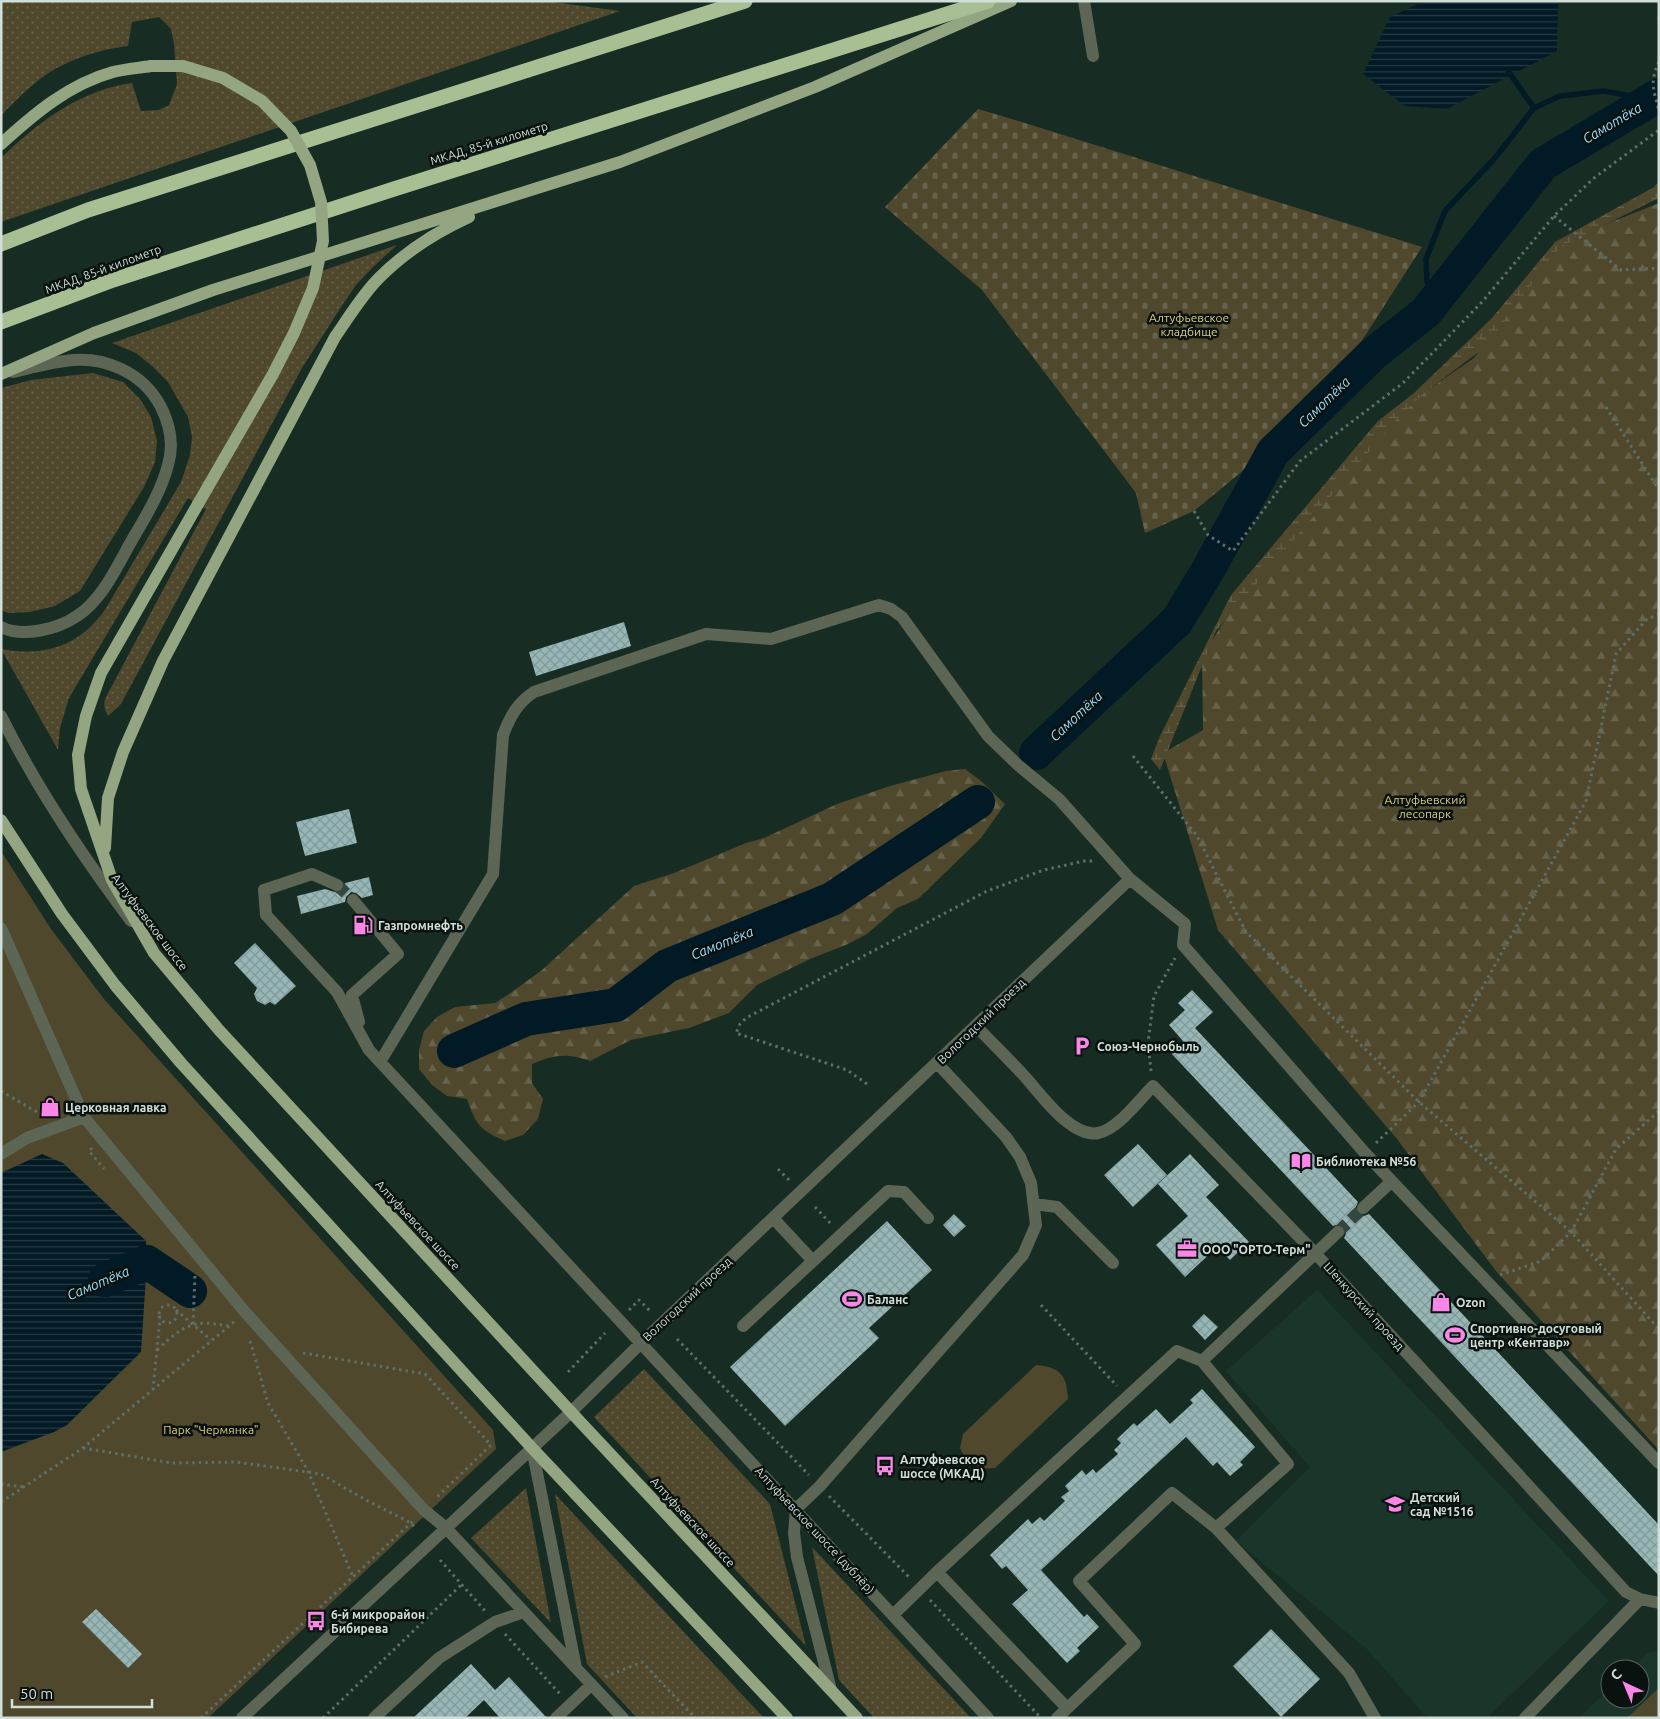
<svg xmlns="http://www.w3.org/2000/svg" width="1660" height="1719" font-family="Ubuntu,sans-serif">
	<defs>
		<pattern id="grass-dots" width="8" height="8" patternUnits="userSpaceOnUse" patternTransform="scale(1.25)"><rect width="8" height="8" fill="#4f482d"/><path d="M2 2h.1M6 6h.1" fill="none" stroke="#67624b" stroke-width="1.8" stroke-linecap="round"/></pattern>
		<pattern id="forest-firs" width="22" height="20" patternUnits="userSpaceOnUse" patternTransform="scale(1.25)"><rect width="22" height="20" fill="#4f482d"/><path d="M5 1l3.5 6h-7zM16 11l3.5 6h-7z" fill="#67624b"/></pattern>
		<pattern id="wetland-marsh" width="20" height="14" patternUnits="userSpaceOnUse" patternTransform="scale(1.25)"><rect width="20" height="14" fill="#4f482d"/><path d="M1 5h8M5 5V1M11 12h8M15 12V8" fill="none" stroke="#67624b"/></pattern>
		<pattern id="cemetery-stones" width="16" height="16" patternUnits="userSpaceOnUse" patternTransform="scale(1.25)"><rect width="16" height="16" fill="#4f482d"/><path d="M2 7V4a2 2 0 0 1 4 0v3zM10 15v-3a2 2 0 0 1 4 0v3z" fill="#67624b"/></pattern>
		<pattern id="water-rules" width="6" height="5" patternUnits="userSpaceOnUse" patternTransform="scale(1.25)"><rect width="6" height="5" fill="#021a25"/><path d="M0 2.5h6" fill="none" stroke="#263b44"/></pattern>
		<pattern id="building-cross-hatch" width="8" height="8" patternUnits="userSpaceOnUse" patternTransform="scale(1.25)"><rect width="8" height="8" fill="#97b6b6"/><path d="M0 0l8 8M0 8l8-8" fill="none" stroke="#819999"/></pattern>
	</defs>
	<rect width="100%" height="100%" fill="#172c23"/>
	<!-- built -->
	<path fill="#1a362b" d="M1317 1290 1609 1601 1487 1718H1427L1368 1650 1236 1541 1310 1467 1226 1371Z
		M1659 1651V1718H1579L1610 1688V1699H1640V1669H1631L1649 1652Z"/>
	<!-- grass -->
	<path fill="url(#grass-dots)" d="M5 1H546L620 11 1 222V158C37 123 80 90 132 83L141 111 159 110 169 105 177 84 174 44 171 29 159 17 132 22 128 46C101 49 70 59 47 74 31 85 15 101 1 116V4Z
		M397 245 374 266 356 285 343 304 302 368 121 704 108 716C104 709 103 704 106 697L206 509 188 498 69 698 60 728 58 750 1 649C32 655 63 651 87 630 93 625 98 618 103 613L181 482 190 455 192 437 188 417 168 382 152 366 136 353 112 343Z
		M93 373 123 382 140 399 151 417 157 441 155 462 144 487 80 591 55 606 30 612 8 613 1 610V388L31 380Z
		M644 1369 770 1504 806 1646 594 1417Z
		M526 1488 551 1623 471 1538Z
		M555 1494 764 1718H637L587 1664Z
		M812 1547 971 1718H874L839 1680Z"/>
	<!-- forest -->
	<path fill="url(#forest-firs)" d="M1659 203V1450L1496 1271 1397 1139 1218 930 1163 753 1203 730 1202 656 1240 597 1409 403 1474 358 1559 243Z
		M965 769 981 781 1005 804 981 838 918 899 897 908 867 934 848 944 810 959 757 985 729 1013 689 1028 631 1040 590 1061C567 1053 555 1054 532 1064V1083L543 1099 538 1119 523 1135 505 1141C480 1130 476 1125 467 1099L447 1096 432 1085 419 1069V1050L424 1031 437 1017 455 1007 495 1003 512 992 542 970 634 886 674 873 746 843 764 838 837 804 890 786 946 771Z"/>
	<!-- wetland -->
	<path fill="url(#wetland-marsh)" d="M1659 181V198L1560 247 1484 348 1424 393 1395 421 1216 631 1160 770 1151 759 1160 736 1231 595 1378 421 1414 393 1492 318 1555 242 1654 187Z"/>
	<!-- cemetery -->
	<path fill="url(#cemetery-stones)" d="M978 109 1015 120 1422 247 1345 367 1268 450 1194 511 1145 533 1136 493 982 290 885 207Z"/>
	<!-- park -->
	<path fill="#4f482d" d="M1 851 51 929 104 999 493 1430 496 1449 208 1718H1Z
		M1036 1365C1060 1367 1067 1375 1068 1399L995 1468 979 1469 967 1462 960 1448 963 1434Z
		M1659 1688V1718H1627Z"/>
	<!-- water -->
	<path fill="url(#water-rules)" d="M1425 1H1558L1557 51 1447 109 1405 106 1363 74 1390 17Z
		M42 1154 63 1163 146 1241 147 1262 141 1352 67 1425 54 1432 1 1452V1173Z"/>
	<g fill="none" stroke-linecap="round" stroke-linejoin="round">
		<!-- stream -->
		<path stroke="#021a25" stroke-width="5.5" d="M1508 71 1534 108
			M1427 282 1426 259 1445 211 1495 158 1534 108 1560 96 1604 91 1637 97 1647 101"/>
		<!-- river -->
		<path stroke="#021a25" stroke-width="34" d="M1036 753 1177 621 1208 570 1273 452 1373 354 1426 312 1543 164 1659 95
			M454 1051 526 1019 616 1005 667 966 832 899 978 802
			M105 1280 147 1262 190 1291"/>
	</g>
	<!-- building -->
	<path fill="url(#building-cross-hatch)" d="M624 622 631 646 536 676 529 652Z
		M349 809 357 843 305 856 296 822Z
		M369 877 373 895 362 898 356 893 351 892 346 897 345 902 301 914 297 896 325 889 338 893 344 889 345 883Z
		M255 943 296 986 275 1005 270 1002 265 1005 257 1001 254 994 257 988 234 963Z
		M1192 990 1213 1012 1195 1028 1358 1202 1355 1209 1357 1214 1364 1216 1369 1214 1659 1525V1576L1344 1238 1346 1234 1344 1227 1340 1224 1333 1226 1171 1053 1183 1041 1169 1025 1185 1010 1178 1003Z
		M1138 1144 1167 1175 1133 1207 1104 1175Z
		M1190 1154 1219 1185 1206 1197 1249 1242 1230 1260 1217 1247 1185 1277 1156 1245 1188 1216 1158 1184Z
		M954 1214 966 1226 954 1237 943 1225Z
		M887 1221 932 1270 869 1328 879 1338 785 1426 730 1367Z
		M1204 1314 1218 1327 1205 1340 1192 1326Z
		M1202 1389 1255 1447 1240 1462 1243 1465 1230 1476 1217 1462 1213 1466 1186 1437 1041 1570 1084 1617 1087 1614 1099 1627 1077 1648 1080 1651 1067 1663 1012 1604 1028 1590 1006 1566 1002 1569 990 1555 1028 1519 1032 1524 1040 1517 1044 1521 1065 1501 1061 1497 1069 1491 1065 1486 1082 1470 1086 1475 1093 1469 1096 1473 1118 1454 1114 1450 1121 1443 1117 1439 1134 1423 1137 1426 1156 1409 1170 1424 1193 1403 1190 1400Z
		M96 1609 142 1654 128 1668 82 1622Z
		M1271 1629 1320 1679 1281 1717 1233 1666Z
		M471 1664 495 1690 509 1677 547 1718H500L484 1700 465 1718H413Z"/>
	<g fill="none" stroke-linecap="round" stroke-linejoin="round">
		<!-- minor-tunnel -->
		<path stroke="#33473e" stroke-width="12" stroke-dasharray="12 6" stroke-linecap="butt" d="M337 885 353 900
			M1338 1232 1363 1208"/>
		<!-- path -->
		<path stroke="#5d6f67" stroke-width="3" stroke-dasharray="2.5 4" stroke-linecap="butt" d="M1659 17V21
			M1659 62C1649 83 1654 90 1659 111
			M1554 216 1621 270 1659 268
			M1606 407 1659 490
			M1194 511 1208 535 1233 551 1300 461 1403 383 1482 302 1554 216 1594 178 1659 130
			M1133 756 1197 836 1246 932 1419 1102 1571 1232 1659 1329
			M1151 1071 1148 1043 1154 996 1175 958
			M867 1084 847 1070 736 1033 740 1024 746 1018 987 891 1044 870 1084 861H1095
			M1 1091 35 1111H44
			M1376 1143 1419 1102 1586 801 1616 654 1646 620 1659 614
			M92 1148 89 1151 104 1169
			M778 1169 790 1181
			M815 1207 832 1225
			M1500 1275 1541 1261 1571 1232 1616 1149 1659 1111
			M1041 1305 1117 1386
			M159 1314a9 9 0 1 1 18 0a9 9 0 1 1-18 0Z
			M176 1310 211 1340
			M629 1310 639 1300 651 1312
			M193 1324 195 1275
			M677 1339 809 1475
			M250 1341 268 1403 308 1471 353 1577
			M157 1350C184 1325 192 1319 229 1326
			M303 1353 425 1374 491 1445 435 1499
			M568 1372 605 1333
			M153 1390 160 1318
			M83 1448 172 1463 236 1462 321 1474 364 1499 411 1523 415 1528
			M1 1484 24 1487
			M829 1496 911 1579
			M1 1502 83 1448 235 1321
			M440 1560 486 1612
			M930 1600 1041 1718
			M505 1634 560 1694
			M605 1677 642 1662 695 1718
			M201 1718 413 1521
			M323 1718 461 1585"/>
		<!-- minor -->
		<path stroke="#5d6655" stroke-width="12" d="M1084 1 1093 56
			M1 627C23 638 58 629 77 616 103 599 117 566 132 540 146 516 161 492 168 465 174 445 170 425 161 407 143 372 103 355 65 361 48 363 30 368 13 372
			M1 716C37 789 83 857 131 921
			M337 885 312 874 264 890 266 915 337 992 369 1050 988 1718
			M353 900 398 954 352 995 359 1022
			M1 928 84 1117 245 1312 424 1510 446 1528 576 1668
			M976 1026C993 1044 1011 1061 1027 1079 1042 1096 1072 1138 1098 1133 1117 1130 1139 1100 1153 1086L1315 1253 1626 1592 1640 1599 1659 1603
			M380 1062 493 874 503 735C510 717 517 703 534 692L706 634 771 639 879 605 891 609 902 617 988 736 1018 765 1059 799 1130 879 1185 924 1183 945 1365 1153 1659 1463
			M1 1154 27 1138 84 1117
			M1034 1204 1057 1207 1113 1263
			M1363 1208 1391 1182
			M813 1261 888 1191 904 1192 928 1218
			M743 1326 813 1261 773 1218
			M532 1448 576 1668 623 1718
			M1216 1528 1349 1673 1375 1718
			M937 1572 1067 1708
			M893 1615 937 1572 1177 1351 1202 1361 1338 1232
			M831 1690 797 1557 794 1533 796 1509 820 1486 1023 1255 1036 1225 1031 1183 1020 1157 1006 1137 937 1063
			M242 1718 571 1412 641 1343 1130 879
			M374 1718 439 1658 495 1622 524 1612
			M556 1718 591 1685
			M1057 1718 1135 1644 1079 1581 1172 1493 1216 1528 1288 1464 1202 1361
			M1525 1718 1640 1599"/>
		<!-- major -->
		<path stroke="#93a581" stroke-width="12" d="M1 144C34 114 69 84 113 72 126 69 139 68 151 66
			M1 374 94 333 213 290 620 162 815 87 1011 1
			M198 504 101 673 86 716 78 755 81 789 112 880 154 953 219 1030 571 1412 857 1718
			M1 820 62 914 115 985 181 1063 532 1448 787 1718
			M105 848 108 798 123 752 163 661 335 337C349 317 362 295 379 278 404 253 436 232 469 217"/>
		<!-- highway -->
		<path stroke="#a8be93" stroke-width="15" d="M1 244 88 210 745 1
			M1 322 113 280 394 189 988 1"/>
		<!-- major-bridge -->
		<path stroke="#93a581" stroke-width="12" d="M151 66H183L223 78 262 101 291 131 310 165 321 202 323 241 313 288 294 333 273 374 198 504"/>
	</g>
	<!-- icons -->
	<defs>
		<symbol id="fuel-bare" viewBox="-9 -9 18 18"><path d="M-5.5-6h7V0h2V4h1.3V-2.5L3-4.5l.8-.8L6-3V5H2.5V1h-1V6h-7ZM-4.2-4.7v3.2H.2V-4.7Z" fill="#fa87e7" stroke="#09120e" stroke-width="2.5" paint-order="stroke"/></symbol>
		<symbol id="parking-bare" viewBox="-9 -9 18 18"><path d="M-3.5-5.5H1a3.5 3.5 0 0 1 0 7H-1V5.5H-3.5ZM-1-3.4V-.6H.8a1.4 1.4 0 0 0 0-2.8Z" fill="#fa87e7" stroke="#09120e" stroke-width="2.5" paint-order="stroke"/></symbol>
		<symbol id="shop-bare" viewBox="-9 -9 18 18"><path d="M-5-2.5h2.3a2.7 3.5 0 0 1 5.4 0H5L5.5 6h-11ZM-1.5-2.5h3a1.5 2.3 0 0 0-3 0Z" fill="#fa87e7" stroke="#09120e" stroke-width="2.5" paint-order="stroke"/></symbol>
		<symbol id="library-bare" viewBox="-9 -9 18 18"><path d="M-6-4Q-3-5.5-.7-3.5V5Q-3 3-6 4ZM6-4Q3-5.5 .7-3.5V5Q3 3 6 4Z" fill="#fa87e7" stroke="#09120e" stroke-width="2.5" paint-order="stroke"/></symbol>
		<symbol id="office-bare" viewBox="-9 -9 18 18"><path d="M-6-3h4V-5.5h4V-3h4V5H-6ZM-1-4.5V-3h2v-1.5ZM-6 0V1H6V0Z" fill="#fa87e7" stroke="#09120e" stroke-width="2.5" paint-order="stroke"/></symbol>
		<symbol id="stadium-bare" viewBox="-9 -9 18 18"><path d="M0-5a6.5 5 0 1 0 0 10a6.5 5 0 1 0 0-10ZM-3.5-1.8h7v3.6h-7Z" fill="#fa87e7" stroke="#09120e" stroke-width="2.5" paint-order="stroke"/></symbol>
		<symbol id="bus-bare" viewBox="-9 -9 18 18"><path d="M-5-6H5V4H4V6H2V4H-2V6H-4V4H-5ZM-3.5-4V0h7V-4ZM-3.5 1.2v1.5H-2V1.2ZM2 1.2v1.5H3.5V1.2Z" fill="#fa87e7" stroke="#09120e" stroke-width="2.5" paint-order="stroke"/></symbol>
		<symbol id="school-bare" viewBox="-9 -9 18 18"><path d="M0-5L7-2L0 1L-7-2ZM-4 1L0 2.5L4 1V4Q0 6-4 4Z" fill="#fa87e7" stroke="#09120e" stroke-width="2.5" paint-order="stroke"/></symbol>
	</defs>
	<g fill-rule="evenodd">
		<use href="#fuel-bare" x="349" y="911" width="28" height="28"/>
		<use href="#parking-bare" x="1068" y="1032" width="28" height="28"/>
		<use href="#shop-bare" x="36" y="1093" width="28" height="28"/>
		<use href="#library-bare" x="1287" y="1147" width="28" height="28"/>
		<use href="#office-bare" x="1173" y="1235" width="28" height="28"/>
		<use href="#stadium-bare" x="838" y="1285" width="28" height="28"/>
		<use href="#shop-bare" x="1427" y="1288" width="28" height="28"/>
		<use href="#stadium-bare" x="1441" y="1321" width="28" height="28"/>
		<use href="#bus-bare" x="871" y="1452" width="28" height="28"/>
		<use href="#school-bare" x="1381" y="1490" width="28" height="28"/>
		<use href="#bus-bare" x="302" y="1607" width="28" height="28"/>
	</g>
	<g text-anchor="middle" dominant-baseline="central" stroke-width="5" stroke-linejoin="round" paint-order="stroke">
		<!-- street labels -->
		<g font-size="12" fill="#d2dfd8" stroke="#09120e">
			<text transform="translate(489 143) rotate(-17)">МКАД, 85-й километр</text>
			<text transform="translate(103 269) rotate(-20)">МКАД, 85-й километр</text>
			<text transform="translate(150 922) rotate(53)">Алтуфьевское шоссе</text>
			<text transform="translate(981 1021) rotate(-44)">Вологодский проезд</text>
			<text transform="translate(418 1225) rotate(47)">Алтуфьевское шоссе</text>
			<text transform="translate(687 1299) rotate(-43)">Вологодский проезд</text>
			<text transform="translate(1364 1306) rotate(48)">Шенкурский проезд</text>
			<text transform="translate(693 1522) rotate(47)">Алтуфьевское шоссе</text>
			<text transform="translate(815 1530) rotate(47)">Алтуфьевское шоссе (дублёр)</text>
		</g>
		<!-- park labels -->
		<g font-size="12" fill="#ddcb82" stroke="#09120e">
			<text x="1189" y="317">Алтуфьевское<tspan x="1189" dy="14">кладбище</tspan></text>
			<text x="1425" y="799">Алтуфьевский<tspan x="1425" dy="14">лесопарк</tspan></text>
			<text x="211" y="1429">Парк "Чермянка"</text>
		</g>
		<!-- poi labels -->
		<g font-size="12" font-weight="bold" fill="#d2dfd8" stroke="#09120e" text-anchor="start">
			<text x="378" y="925">Газпромнефть</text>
			<text x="1097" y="1046">Союз-Чернобыль</text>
			<text x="65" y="1107">Церковная лавка</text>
			<text x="1316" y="1161">Библиотека №56</text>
			<text x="1202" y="1249">ООО "ОРТО-Терм"</text>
			<text x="867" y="1299">Баланс</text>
			<text x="1456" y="1302">Ozon</text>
			<text x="1470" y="1328">Спортивно-досуговый<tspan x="1470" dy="14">центр «Кентавр»</tspan></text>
			<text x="900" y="1459">Алтуфьевское<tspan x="900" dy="14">шоссе (МКАД)</tspan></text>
			<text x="1410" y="1497">Детский<tspan x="1410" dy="14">сад №1516</tspan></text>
			<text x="331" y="1614">6-й микрорайон<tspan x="331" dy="14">Бибирева</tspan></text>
		</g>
		<!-- water labels -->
		<g font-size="14" font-style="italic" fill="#9edaf9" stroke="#09120e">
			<text transform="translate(1612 123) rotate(-31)">Самотёка</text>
			<text transform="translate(1324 402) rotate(-44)">Самотёка</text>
			<text transform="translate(1076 716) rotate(-43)">Самотёка</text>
			<text transform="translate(722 943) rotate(-22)">Самотёка</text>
			<text transform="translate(98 1283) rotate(-23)">Самотёка</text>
		</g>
	</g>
	<!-- border -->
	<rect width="1660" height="1719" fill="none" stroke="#d2dfd8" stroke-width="5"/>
	<!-- north arrow -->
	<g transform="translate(1625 1684) rotate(316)"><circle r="24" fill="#09120e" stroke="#59645f"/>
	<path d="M0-4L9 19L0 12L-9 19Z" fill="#fa87e7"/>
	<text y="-8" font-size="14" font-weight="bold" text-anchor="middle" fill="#d2dfd8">С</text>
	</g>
	<!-- scale -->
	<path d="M12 1699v8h140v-8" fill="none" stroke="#d2dfd8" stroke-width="2.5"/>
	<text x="20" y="1699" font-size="15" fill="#d2dfd8" stroke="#09120e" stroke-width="4" paint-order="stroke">50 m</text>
</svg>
